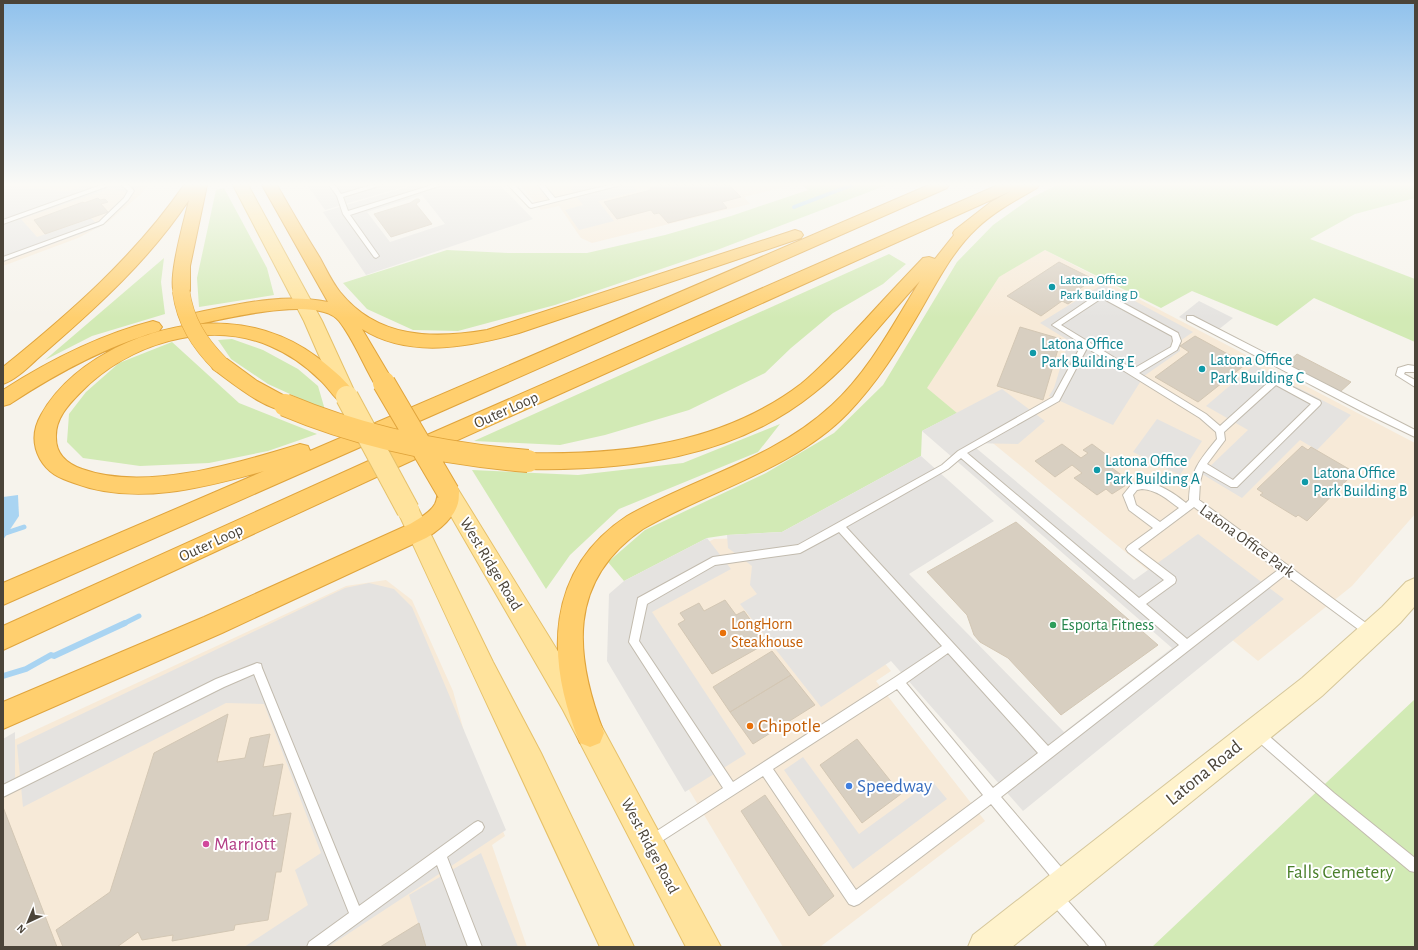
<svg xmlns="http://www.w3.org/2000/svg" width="1418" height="950" font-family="'Alegreya Sans',sans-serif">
	<rect width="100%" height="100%" fill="#f6f3ec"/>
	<!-- commercial -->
	<path fill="#f7ead8" d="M3 185H147L141 194 108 222 78 238 3 266Z
		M520 185H787L788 186 744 197 750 204 592 243 581 238 559 206 541 210Z
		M1045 250 1415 443V514L1352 586 1258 661 926 388 999 276Z
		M783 537 891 671 876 681 985 821 820 947H783L624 681 621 588 714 539Z
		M386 580 412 600 453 691 469 750 505 836 492 845 527 947H3V745L346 586Z"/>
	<!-- green -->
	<path fill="#d2eab5" d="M802 185H887L717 250 555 305 458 331 413 330 367 309 343 283 447 250 508 253H587L665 235 731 216 808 190Z
		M1057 185H1415V198L1355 214 1310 239 1415 279V342L1314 298 1277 326 1192 291 1161 308 1045 250 999 277 927 388 957 413 922 431 921 456 782 532 727 535 707 538 624 581 608 562 645 530 766 473 834 433 883 385 957 262 993 225 1031 198Z
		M224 188 267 268 274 295 199 307 197 278 216 190Z
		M889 254 906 264 883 284 833 313 791 348 765 373 689 410 605 435 560 445 474 441Z
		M164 258 161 282 165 314 92 336 45 360Z
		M232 339 263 350 298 369 318 386 325 410 268 384 231 359 218 340Z
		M172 342 239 403 317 434 268 451 209 463 140 466 83 458 67 442 69 414 86 392 119 363Z
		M780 424 758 452 619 509 570 555 546 589 472 470 578 475 683 463Z
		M1415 699V947H1152Z"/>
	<!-- parking -->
	<path fill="#e5e3e0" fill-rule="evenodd" d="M86 185H146L126 192 113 189 105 190 21 219 37 237 91 218 100 227 3 262V186L68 191Z
		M307 185H410L325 210Z
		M414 185H500L533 219 366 275 323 212ZM422 195 445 224 390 242 367 212Z
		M580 185H632L637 191 591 203 598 201 614 221 579 230 565 210 583 205 570 188Z
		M1103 284 1193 332 1180 341V351L1144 376 1113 425 1049 396 1054 388 1066 349 1074 351 1076 345 1040 323Z
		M1199 301 1233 318 1213 334 1179 317Z
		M1254 365 1351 415 1317 450 1300 440 1242 498 1202 474 1248 430 1206 406Z
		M1002 389 1045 421 1018 444 970 443 1134 580 1198 534 1284 599 1023 811 891 661 821 707 740 604 757 594 750 585 752 566 728 548 727 535 782 532 921 456 994 521 909 574 1064 732 1172 648 922 431Z
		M1157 419 1202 441 1180 475 1133 452Z
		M707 538 731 569 652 612 746 754 685 792 607 661 609 594 624 581Z
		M369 583 394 589 412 607 506 830 328 947H244L308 905 295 870 321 853 264 704 226 703 23 807 17 745 345 588Z
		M15 732V788L3 795V739Z
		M803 757 859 834 932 781 947 799 853 869 784 770Z
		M481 853 518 947H426L409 895Z"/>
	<!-- water -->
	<path fill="#a9d4f2" d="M18 495 19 516 3 540V497Z"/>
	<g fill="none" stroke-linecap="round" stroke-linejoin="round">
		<!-- stream-far2 -->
		<path stroke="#a9d4f2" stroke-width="4" d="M794 207 852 185"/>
		<!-- stream-far1 -->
		<path stroke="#a9d4f2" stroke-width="5" d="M3 534 24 527
			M123 624 139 616"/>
		<!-- stream -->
		<path stroke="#a9d4f2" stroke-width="6" d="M3 676 26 669 51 655 54 656 125 623"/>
	</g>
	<!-- building -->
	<path fill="#d8cfc1" stroke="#d3c7b4" d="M660 185H729L741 197 722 202 727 208 668 223 659 213 654 214 651 210 617 219 604 202 651 190 650 188Z
		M98 198 100 200 105 199 108 202 101 204 108 212 45 234 34 220 83 202 84 203Z
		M416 199H419L420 201 416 204 432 224 391 237 374 214 410 203Z
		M1059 262 1093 279 1073 294 1078 297 1068 304 1062 301 1041 316 1007 296Z
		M1020 327 1061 339 1043 400 997 386Z
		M1195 336 1246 364 1198 402 1155 377 1189 352 1180 346Z
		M1297 354 1351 382 1340 392 1286 364Z
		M1062 444 1081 458 1088 453 1083 450 1092 444 1119 464 1112 468 1131 482 1112 494 1106 489 1097 495 1074 478 1082 473 1072 465 1055 477 1035 461Z
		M1302 446 1308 450 1311 447 1349 469 1347 471 1353 474 1307 521 1298 515 1296 517 1260 495 1263 493 1257 489Z
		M1016 522 1158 645 1061 715 1008 658 980 642 974 635 967 615 927 572Z
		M725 600 736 615 744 611 767 643 712 674 678 624 685 620 680 613 699 603 704 611Z
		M772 651 791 675 730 712 713 687Z
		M791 675 815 705 753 744 730 712Z
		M228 714 217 762 245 758 250 738 270 734 263 767 283 764 273 816 291 813 281 872H276L268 920 235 925 234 930 172 941 173 935 142 940 138 932 117 947H63L56 930 110 892 154 753Z
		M857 739 901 794 862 823 820 765Z
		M765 795 834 896 809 916 741 811Z
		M3 807 57 947H3Z
		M419 923 426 947H380Z"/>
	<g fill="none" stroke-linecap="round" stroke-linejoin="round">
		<defs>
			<path id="lane" d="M101 185H111L3 224V220Z
				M122 185H129L134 191 128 200 103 224 3 261V257L99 222 124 198 128 191Z
				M329 185H335L341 194 371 185H382L343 197 348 211 432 185H442L350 215 379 256 376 258 374 257 343 214 337 196Z
				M508 185H515L532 204 550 200 538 185H544L555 198 609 185H621L531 208 529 207Z
				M1099 293H1105L1178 333 1181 341 1177 350 1139 373 1206 414 1220 426 1272 379 1275 378 1320 401 1321 403 1320 405 1237 487H1231L1203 471 1200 482 1199 500 1374 629 1375 632 1374 635 1370 637 1366 635 1285 575 1001 797 1067 874 1069 879 1067 884 1062 886 1057 884 991 804 859 904 854 906 849 904 763 776 654 846 650 848 646 846 644 842 646 838 723 788 629 642 638 598 713 557 798 545 942 465 958 451 1053 397 1082 344 1052 325ZM1102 298 1172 336 1173 341 1171 347 1133 369 1061 325ZM1087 348 1200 418 1216 432 1217 439C1199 461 1190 471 1189 500L1186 503C1170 490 1152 478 1131 485L1123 495 1129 510 1153 528 1128 546 1126 549 1128 552 1164 580 1139 598 967 453 1059 401ZM1276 385 1311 404 1233 480 1207 464 1225 440 1224 432ZM961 458 1179 645 1048 746 846 527 948 469ZM1142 489C1157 490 1167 499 1179 508L1160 522 1136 505 1133 495 1137 490ZM1194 507 1278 570 1187 639 1146 604 1175 583 1176 580 1175 577 1138 549ZM839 532 942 646 894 678 733 782 639 641 647 604 715 565 800 553ZM948 653 1038 753 993 788 906 683ZM897 689 983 795 856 890 773 769Z
				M1187 316H1193L1415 430V437L1363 412 1187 320Z
				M1408 365 1415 366V372H1405L1404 374 1415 380V387L1396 375 1398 368Z
				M257 663 261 664 262 668 359 906 474 823 478 821 482 823 484 827 482 831 447 857 482 947H468L437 865 325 947H307L309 942 349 913 254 674 224 687 3 797V785L216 679Z
				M1257 727 1261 729 1334 793 1415 858V872L1410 871 1326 801 1253 737 1251 733 1253 729Z
				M1055 890 1060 892 1104 942 1106 947H1090L1050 902 1048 897 1050 892Z"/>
			<path id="secondary" d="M1415 578V606L1400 623 1322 696 1012 947H968L973 935 1302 678 1382 607 1406 582Z"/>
			<path id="primary" d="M233 185H248L322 321 357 397 354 402 347 404 340 402 337 397 304 321Z
				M448 483 456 486 583 692 721 947H686L563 710 437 492 440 486Z
				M408 501 416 504 419 510 493 662 541 753 634 947H600C533 801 464 656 397 510L400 504Z"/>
			<path id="highway" d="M184 185H207L190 266V291L187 295 181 296 175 295C166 282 185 218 189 200 150 259 97 307 44 353 32 363 18 379 3 384V367C70 313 135 256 184 185Z
				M262 185H277C291 210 305 234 320 258 326 269 332 282 340 292 378 339 433 339 487 330L789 232 795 230 801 232 803 235 801 238 519 333C469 347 409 359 362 329L394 383 391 388 384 390 377 388C364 367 354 340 339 321 318 294 220 320 190 326L184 324 181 320 184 316 190 314C236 305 282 292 328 302Z
				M929 185H949L947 188 3 605V583L264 471C203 488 135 506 74 483 59 478 48 473 40 459 32 444 33 429 41 415 74 355 161 319 227 324 264 326 300 341 328 366 339 375 350 385 357 397L354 402C349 403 344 405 339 401 332 395 327 386 320 380 306 366 289 354 270 346 207 319 128 344 81 392 68 405 55 419 56 438 56 455 68 464 82 469 145 492 238 463 300 444L308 446 310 451Z
				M998 185H1018L1017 187 1021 185H1039L1037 188C1016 200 995 211 977 228 952 251 936 284 919 313 898 349 877 383 848 413 794 469 708 491 643 529 567 581 574 655 604 733L600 743 590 747 580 743C545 660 545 570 627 516 694 478 774 459 832 405 870 370 893 324 920 281 885 318 854 362 814 393 734 458 628 471 528 469L520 467 517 461 520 455 528 453C624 455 722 444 801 384 824 365 844 342 865 320 884 299 903 279 923 258L929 257 935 259 954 235 953 233 955 230 991 202 1011 191 411 461 3 650V626L395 449Z
				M153 321 159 323 162 327 159 331C105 347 57 373 10 404L3 406V390C50 360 99 335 153 321Z
				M220 358 227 359 257 381 292 400 295 405 292 410C271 416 230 381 213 369L210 364 213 359Z
				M448 483 456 486C467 507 443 528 426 538L222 633 3 729V702L204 617 410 524C418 519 430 513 435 504 438 498 437 492 440 486Z"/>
		</defs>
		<!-- lane casing -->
		<use href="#lane" stroke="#c2bbae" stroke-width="2"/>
		<!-- secondary casing -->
		<use href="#secondary" stroke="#d6c79b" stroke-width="2"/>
		<!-- primary casing -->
		<use href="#primary" stroke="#e6c16a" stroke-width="2"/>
		<!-- highway casing -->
		<use href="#highway" stroke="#e0a43c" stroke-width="2"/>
		<!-- lane -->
		<use href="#lane" fill="#fff" fill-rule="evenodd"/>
		<!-- secondary -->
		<use href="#secondary" fill="#fff3cd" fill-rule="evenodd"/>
		<!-- primary -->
		<use href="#primary" fill="#ffe39c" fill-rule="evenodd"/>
		<!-- highway -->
		<use href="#highway" fill="#ffcf6e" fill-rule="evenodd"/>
		<defs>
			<path id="primary-bridge" d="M347 397 408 510"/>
			<path id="highway-bridge-far1" d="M181 291C185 321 199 343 220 364"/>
			<path id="highway-bridge" d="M384 383 448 492
				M285 405C363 438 444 454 528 461"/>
		</defs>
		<!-- primary-bridge casing -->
		<use href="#primary-bridge" stroke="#e6c16a" stroke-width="24" stroke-linecap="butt"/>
		<!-- highway-bridge-far1 casing -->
		<use href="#highway-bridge-far1" stroke="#e0a43c" stroke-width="18" stroke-linecap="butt"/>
		<!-- highway-bridge casing -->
		<use href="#highway-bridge" stroke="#e0a43c" stroke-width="24" stroke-linecap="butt"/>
		<!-- primary-bridge -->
		<use href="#primary-bridge" stroke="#ffe39c" stroke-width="22"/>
		<!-- highway-bridge-far1 -->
		<use href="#highway-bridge-far1" stroke="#ffcf6e" stroke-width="17"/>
		<!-- highway-bridge -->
		<use href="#highway-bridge" stroke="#ffcf6e" stroke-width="22"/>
	</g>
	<!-- sky -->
	<linearGradient id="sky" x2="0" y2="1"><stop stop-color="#8fc1ec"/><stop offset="0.58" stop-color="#fbfaf6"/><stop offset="1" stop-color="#fbfaf6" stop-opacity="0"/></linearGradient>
	<rect width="1418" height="318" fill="url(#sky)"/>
	<!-- markers -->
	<g fill="#0f9aa8" stroke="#fff" stroke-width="1.5">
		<circle cx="1052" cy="287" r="4"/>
		<circle cx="1033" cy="353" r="4"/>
		<circle cx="1202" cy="369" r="4"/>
		<circle cx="1097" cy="470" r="4"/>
		<circle cx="1305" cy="482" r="4"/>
	</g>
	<circle fill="#2e9e5b" stroke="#fff" stroke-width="1.5" cx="1053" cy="625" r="4"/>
	<g fill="#e8710a" stroke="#fff" stroke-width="1.5">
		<circle cx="723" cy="633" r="4"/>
		<circle cx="750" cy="726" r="4"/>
	</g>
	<circle fill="#3f7fe0" stroke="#fff" stroke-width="1.5" cx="849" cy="786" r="4"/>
	<circle fill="#d1479c" stroke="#fff" stroke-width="1.5" cx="206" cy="844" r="4"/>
	<g text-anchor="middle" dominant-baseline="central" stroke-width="4" stroke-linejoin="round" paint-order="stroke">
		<!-- far-culture labels -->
		<g font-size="13" fill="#0d838f" stroke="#fff" text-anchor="start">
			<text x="1060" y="280">Latona Office<tspan x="1060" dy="15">Park Building D</tspan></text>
		</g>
		<!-- culture labels -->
		<g font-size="16" fill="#0d838f" stroke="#fff" text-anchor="start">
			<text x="1041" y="344">Latona Office<tspan x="1041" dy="18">Park Building E</tspan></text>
			<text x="1210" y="360">Latona Office<tspan x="1210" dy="18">Park Building C</tspan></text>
			<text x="1105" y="461">Latona Office<tspan x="1105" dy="18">Park Building A</tspan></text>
			<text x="1313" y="473">Latona Office<tspan x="1313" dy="18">Park Building B</tspan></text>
		</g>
		<!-- street labels -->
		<g font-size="16" fill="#4b4439" stroke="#fff">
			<text transform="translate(506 410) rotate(-24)">Outer Loop</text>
			<text transform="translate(1247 541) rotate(36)">Latona Office Park</text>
			<text transform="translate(211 543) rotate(-25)">Outer Loop</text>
			<text transform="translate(491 564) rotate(59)">West Ridge Road</text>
			<text transform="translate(650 846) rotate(62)">West Ridge Road</text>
		</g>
		<!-- food labels -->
		<g font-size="16" fill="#c56008" stroke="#fff" text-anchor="start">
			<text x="731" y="624">LongHorn<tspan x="731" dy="18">Steakhouse</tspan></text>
		</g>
		<!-- leisure labels -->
		<g font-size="16" fill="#27864d" stroke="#fff" text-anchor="start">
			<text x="1061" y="625">Esporta Fitness</text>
		</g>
		<!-- near-food labels -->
		<g font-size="19" fill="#c56008" stroke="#fff" text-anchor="start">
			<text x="758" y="726">Chipotle</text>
		</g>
		<!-- near-street labels -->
		<g font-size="19" fill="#4b4439" stroke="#fff">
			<text transform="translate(1204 773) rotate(-39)">Latona Road</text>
		</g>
		<!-- near-shop labels -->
		<g font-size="19" fill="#366cbe" stroke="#fff" text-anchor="start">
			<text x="857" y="786">Speedway</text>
		</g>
		<!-- near-hotel labels -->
		<g font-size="19" fill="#b23c85" stroke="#fff" text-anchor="start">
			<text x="214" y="844">Marriott</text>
		</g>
		<!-- near-park labels -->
		<g font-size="19" fill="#4a7f2a" stroke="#fff">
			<text x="1340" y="872">Falls Cemetery</text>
		</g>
	</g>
	<!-- border -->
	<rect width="1418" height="950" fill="none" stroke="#4b4439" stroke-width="8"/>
	<!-- north arrow -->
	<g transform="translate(28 922) rotate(224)" stroke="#ffffff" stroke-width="3" paint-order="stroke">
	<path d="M0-3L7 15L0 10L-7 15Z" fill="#4b4439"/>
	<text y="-6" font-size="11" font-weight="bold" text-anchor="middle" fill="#4b4439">N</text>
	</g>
</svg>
